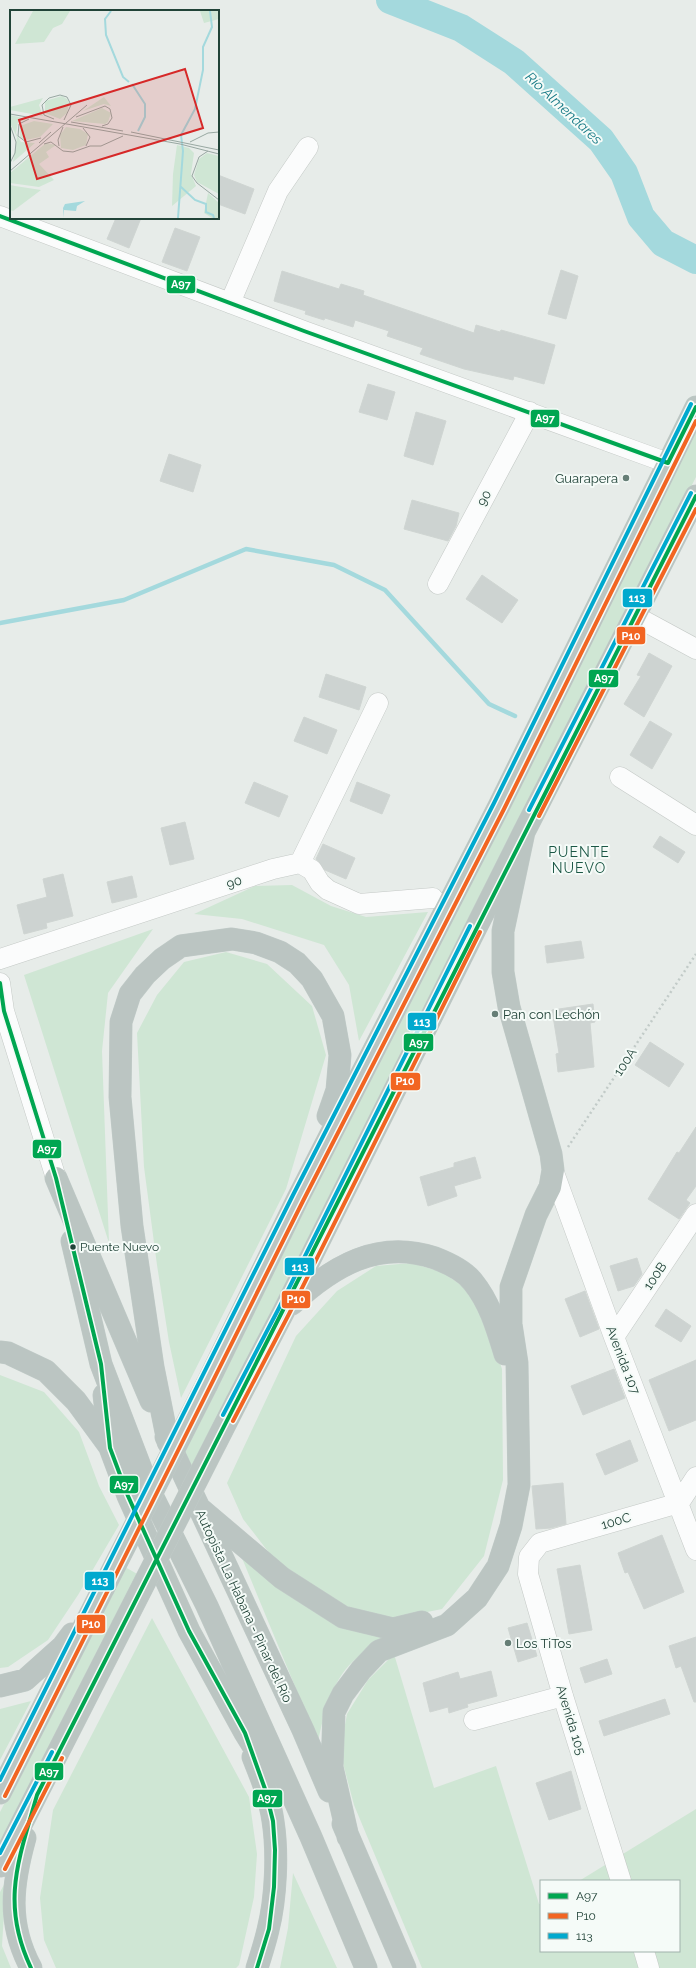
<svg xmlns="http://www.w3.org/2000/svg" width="696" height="1968" font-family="Raleway,sans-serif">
	<rect width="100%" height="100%" fill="#e7ece9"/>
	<!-- green -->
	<path fill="#cfe6d4" d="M696 426V477L346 1169 192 1467 184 1450Z
		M292 885 331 906 366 917 428 912 359 1041 349 985 324 945 242 919 194 914 255 886Z
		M153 929 108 993 102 1051 109 1243 24 975Z
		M226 952 267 964 312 1006 326 1055 286 1189 181 1398 169 1342 157 1265 144 1167 137 1033 157 995 184 962Z
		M411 1263 442 1272 467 1289 489 1330 502 1369 503 1480 484 1556 442 1609 392 1619 344 1611 298 1581 270 1554 243 1519 227 1483 296 1336 337 1291 376 1266Z
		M0 1375 44 1392 79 1432 99 1486 119 1525 78 1595 48 1640 8 1667 0 1668Z
		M237 1546 389 1637C379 1644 367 1649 358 1657 333 1676 324 1713 318 1742Z
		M125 1567 139 1575 0 1847V1812Z
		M152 1618 249 1797 257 1854 254 1897 239 1965 236 1968H56L44 1940 40 1898 53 1810Z
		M394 1654 434 1788 496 1766 539 1904H541V1951H679V1881H579L696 1809V1968H422L354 1805 340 1752 347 1714 368 1680Z
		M31 1701 0 1760V1709Z
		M293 1873 337 1968H280L288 1928Z
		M6 1881 2 1946 11 1968H0V1892Z"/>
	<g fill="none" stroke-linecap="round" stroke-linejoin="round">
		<!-- stream -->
		<path stroke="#a4d9dd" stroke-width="4.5" d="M0 623 124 600 246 549 334 565 385 590 489 704 515 716"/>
		<!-- river -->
		<path stroke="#a4d9dd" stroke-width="28" d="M390 0 461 28 514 62 601 140 624 173 641 217 663 243 696 260"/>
	</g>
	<!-- building -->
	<path fill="#cdd3d1" stroke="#cfd5d2" d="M218 175 254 189 245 214 218 204Z
		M116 218H141L129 248 107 239Z
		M175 228 200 237 187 271 162 262Z
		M561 270 578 276 566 319 548 314Z
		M282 271 339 289 341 284 364 291 363 295 474 333 476 325 500 332 501 330 555 345 544 384 514 376 513 380 464 369 420 354 423 348 387 336 389 331 355 320 353 327 325 318 324 320 305 314 306 311 274 301Z
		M368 384 395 392 387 420 359 412Z
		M416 412 446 421 433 465 404 456Z
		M169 454 201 465 193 492 160 481Z
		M412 500 459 513 456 526 448 541 404 529Z
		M482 575 518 600 502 623 466 599Z
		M649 653 672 666 644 717 624 704 641 676 637 675Z
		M326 674 366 687 359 710 319 697Z
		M304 717 337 730 327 754 294 741Z
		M650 721 672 734 652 769 630 755Z
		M254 782 288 796 279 817 245 803Z
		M357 782 390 795 382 814 350 801Z
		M185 822 194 859 170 865 161 828Z
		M660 836 685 852 678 863 653 847Z
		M323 844 355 858 346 879 325 870 316 859Z
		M63 874 73 916 46 923 47 928 24 934 17 905 47 897 43 879Z
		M132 876 137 897 112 903 107 882Z
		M581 941 584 958 547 963 545 946Z
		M593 1004 595 1022 590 1023 594 1067 558 1072 556 1054 559 1053 552 1010Z
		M650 1042 684 1064 669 1087 635 1065Z
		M696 1127V1186L686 1200 690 1203 679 1219 648 1199 677 1152 679 1153Z
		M475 1157 481 1178 454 1186 457 1196 428 1206 420 1177 454 1167V1163Z
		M637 1258 642 1274 634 1286 618 1291 610 1266Z
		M585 1291 599 1329 580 1337 565 1299Z
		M666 1309 691 1326 681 1342 655 1326Z
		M696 1360V1420L669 1431 649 1380Z
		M614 1369 625 1398 583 1415 571 1386Z
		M630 1440 638 1461 605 1475 596 1454Z
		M563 1483 566 1524 551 1528 536 1529 532 1486Z
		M662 1535 684 1592 644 1609 628 1572 625 1573 618 1553Z
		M580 1565 592 1630 569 1634 557 1569Z
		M527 1623 537 1656 518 1662 508 1628Z
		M696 1637V1702H694L681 1666 676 1668 669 1646Z
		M607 1659 612 1674 585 1683 580 1668Z
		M491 1671 497 1696 467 1704 468 1707 449 1713 448 1707 430 1712 423 1683 458 1672 460 1679Z
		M665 1699 670 1714 604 1736 599 1721Z
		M571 1771 581 1809 549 1820 536 1783Z"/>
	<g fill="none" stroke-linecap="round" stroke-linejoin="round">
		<defs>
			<path id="minor" d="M0 216 304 331 668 463
				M230 303 278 191 308 147
				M438 584 530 412
				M635 616 696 649
				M620 777 696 825
				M300 863 378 703
				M300 863 312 870 320 883 328 890 359 904 433 898
				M0 959 273 869 300 863
				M0 983 4 1011 56 1178
				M553 1170 614 1337 696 1550
				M614 1337 696 1214
				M474 1720 563 1696
				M621 1881 563 1696 528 1574 529 1557 540 1543 679 1503 696 1477
				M644 1951 649 1968"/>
			<path id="highway" d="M56 1178 151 1401
				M72 1241 101 1364 148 1487 207 1606 311 1837 366 1968
				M292 1304C333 1266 378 1239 435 1258 448 1263 464 1270 473 1282 490 1303 497 1328 505 1354
				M0 1352 8 1353 46 1371 76 1401 109 1446
				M207 1384 298 1198 499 806 696 407
				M104 1395 110 1448 128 1496 189 1631 245 1733 268 1770
				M237 1401 284 1311 524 832 696 496
				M166 1437 303 1730 329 1791
				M168 1442 153 1367 132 1226 120 1097 121 1022 130 994 145 975 162 959 181 946 232 939 256 943 280 952 297 963 312 979 333 1016 340 1055 337 1090 328 1116
				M197 1506 282 1578 343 1617 393 1629 422 1622
				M0 1686 25 1680 63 1646 72 1634
				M253 1757C261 1777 270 1799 273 1821 278 1853 276 1898 268 1930 265 1943 261 1955 257 1968
				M0 1793 103 1589
				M343 1824 405 1968
				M348 1837 332 1767 334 1712 343 1694 361 1670 379 1651 447 1625 477 1598 498 1566 511 1526 519 1485 517 1363 511 1324V1287L536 1215 550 1187 553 1170 551 1154 509 1007 503 972V931L524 832
				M25 1838C12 1885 7 1923 31 1968
				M0 1866 122 1627"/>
		</defs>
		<!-- minor casing -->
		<use href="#minor" stroke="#c4c9c6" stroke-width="21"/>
		<!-- highway casing -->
		<use href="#highway" stroke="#c1cbc8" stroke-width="23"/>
		<!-- path -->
		<path stroke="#c2cbc8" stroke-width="2.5" stroke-dasharray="2 3" stroke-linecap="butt" d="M568 1147 696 954"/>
		<!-- minor -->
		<use href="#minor" stroke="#fbfcfc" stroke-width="20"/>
		<!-- highway -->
		<use href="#highway" stroke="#bbc5c2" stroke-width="22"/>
		<defs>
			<path id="highway-bridge" d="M103 1589 207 1384
				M122 1627 237 1401"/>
		</defs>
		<!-- highway-bridge casing -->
		<use href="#highway-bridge" stroke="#c1cbc8" stroke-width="23" stroke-linecap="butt"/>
		<!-- highway-bridge -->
		<use href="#highway-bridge" stroke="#bbc5c2" stroke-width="22"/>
		<defs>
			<path id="bus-1" d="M0 216 304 331 668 463 696 407
				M0 983 4 1011 56 1178 101 1364 110 1448 128 1496 189 1631 245 1733 265 1789 273 1821 275 1850 274 1887 269 1929 257 1968
				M31 1968C0 1903 19 1859 37 1795L696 496"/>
			<path id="bus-2" d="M539 816 696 509
				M233 1421 289 1314 480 932
				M5 1796 303 1201 504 809 696 421
				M5 1869 62 1758"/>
			<path id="bus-3" d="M529 810 691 493
				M223 1415 279 1308 470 926
				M0 1780 293 1195 494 803 691 404
				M0 1853 52 1752"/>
		</defs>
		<!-- bus-1 casing -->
		<use href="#bus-1" stroke="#f5fbf8" stroke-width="7"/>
		<!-- bus-2 casing -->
		<use href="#bus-2" stroke="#f5fbf8" stroke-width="7"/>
		<!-- bus-3 casing -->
		<use href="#bus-3" stroke="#f5fbf8" stroke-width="7"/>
		<!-- bus-1 -->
		<use href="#bus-1" stroke="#00a651" stroke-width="4"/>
		<!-- bus-2 -->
		<use href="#bus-2" stroke="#f26522" stroke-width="4"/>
		<!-- bus-3 -->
		<use href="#bus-3" stroke="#00a9ce" stroke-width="4"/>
	</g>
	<!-- markers -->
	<g fill="#667e76" stroke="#f5fbf8" stroke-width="1.5">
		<circle cx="626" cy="478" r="4"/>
		<circle cx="495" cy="1014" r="4"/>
		<circle cx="508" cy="1643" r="4"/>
	</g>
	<circle fill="#214338" stroke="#f5fbf8" stroke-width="1.5" cx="73" cy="1247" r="3.5"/>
	<g text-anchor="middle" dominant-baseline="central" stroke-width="4" stroke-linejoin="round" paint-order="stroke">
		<!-- bus labels -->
		<g font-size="12" fill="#214338" stroke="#f5fbf8" text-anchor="start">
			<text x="80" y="1247">Puente Nuevo</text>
		</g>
		<!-- poi labels -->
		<g font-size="13" fill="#214338" stroke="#f5fbf8" text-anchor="start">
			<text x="618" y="478" text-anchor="end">Guarapera</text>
			<text x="503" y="1014">Pan con Lechón</text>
			<text x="516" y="1643">Los TiTos</text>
		</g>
		<!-- street labels -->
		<g font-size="13" fill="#214338" stroke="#f5fbf8">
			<text transform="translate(484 498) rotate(-62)">90</text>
			<text transform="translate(234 882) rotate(-18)">90</text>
			<text transform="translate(625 1062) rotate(-57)">100A</text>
			<text transform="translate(655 1276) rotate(-56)">100B</text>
			<text transform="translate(623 1360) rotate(69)">Avenida 107</text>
			<text transform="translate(616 1521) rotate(-16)">100C</text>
			<text transform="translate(244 1606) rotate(65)">Autopista La Habana - Pinar del Río</text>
			<text transform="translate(571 1720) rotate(73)">Avenida 105</text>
		</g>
		<!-- water labels -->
		<g font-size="14" font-style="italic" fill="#157985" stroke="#f5fbf8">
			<text transform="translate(564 108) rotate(43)">Río Almendares</text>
		</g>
		<!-- neighbourhood labels -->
		<g font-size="14" letter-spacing="1" fill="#1b5745" stroke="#f5fbf8">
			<text x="579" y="852">PUENTE<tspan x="579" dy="16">NUEVO</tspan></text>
		</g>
	</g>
	<!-- overview -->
	<g transform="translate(10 10)">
		<rect width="209" height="209" fill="#e7ece9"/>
		<path d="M23 1H60L52 14 43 18 34 32 5 34ZM190 1H209V9L194 13ZM52 86 57 89 59 93 57 103 50 109 35 103V91ZM94 87 101 96 94 94 73 101ZM33 88 29 95 33 106 0 100V97ZM92 98 101 103 98 112 95 114 62 111ZM0 105 17 109 8 112 6 123 11 132 25 133 3 152 7 127 0 113ZM24 111 43 114 30 127 16 130 10 128V116ZM56 117 70 119 78 124 76 135 63 140 51 138 50 125ZM36 133 46 135 36 142 39 147 29 154 44 170 29 177 0 173V163ZM167 135 179 138 184 143 181 164 186 176 162 196 163 164ZM197 143 209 146V184L187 172 184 165 189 149ZM0 175 5 176 31 180 3 201 0 200ZM198 183 209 193V208H202L194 203Z" fill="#cfe6d4"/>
		<path d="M75 191 67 196 66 201 54 200V208L53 198 55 194Z" fill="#a4d9dd"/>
		<path fill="none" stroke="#a4d9dd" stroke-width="2" d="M101 1 95 9 96 25 113 67 119 72M122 74 135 94V107L128 121M170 176 185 190 196 194V202L203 205 204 208M168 208 173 141 171 125 185 99 193 60V37L202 17 200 1"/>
		<path fill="none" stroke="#98a8a2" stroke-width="1" d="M0 104 170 134 209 144M66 107 95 96 100 99 102 108 98 114 92 116M19 109 9 114 8 126 16 132 31 128M44 109 34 105 32 95 39 88 50 85 57 87 61 95 54 110M61 112 113 121M0 115 6 132 5 143 0 153M73 118 80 127 76 136M121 122 209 140M180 132 198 123 209 122M29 133 41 122M34 134 41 132 53 141 63 142 80 136H91L113 126M49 136 48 130 53 117M198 141 189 147 182 166 187 173 209 190M0 161 77 95"/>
		<path fill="#d62828" fill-opacity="0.15" stroke="#d62828" stroke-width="2" d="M175 59 193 118 27 169 9 110Z"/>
		<rect width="209" height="209" fill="none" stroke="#214338" stroke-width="2"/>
	</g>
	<g stroke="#f5fbf8" stroke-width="1.5">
		<rect x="166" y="275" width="30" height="19" rx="4" fill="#00a651"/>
		<rect x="530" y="409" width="30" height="19" rx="4" fill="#00a651"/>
		<rect x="622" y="588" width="31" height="20" rx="4" fill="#00a9ce"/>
		<rect x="616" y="626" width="30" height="19" rx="4" fill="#f26522"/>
		<rect x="588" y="669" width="31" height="19" rx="4" fill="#00a651"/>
		<rect x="407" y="1012" width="30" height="19" rx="4" fill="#00a9ce"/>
		<rect x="403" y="1033" width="31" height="19" rx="4" fill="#00a651"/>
		<rect x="390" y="1072" width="31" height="19" rx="4" fill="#f26522"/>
		<rect x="32" y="1139" width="30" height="20" rx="4" fill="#00a651"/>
		<rect x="284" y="1257" width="31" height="19" rx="4" fill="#00a9ce"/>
		<rect x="281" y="1290" width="30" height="19" rx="4" fill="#f26522"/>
		<rect x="109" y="1475" width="30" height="19" rx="4" fill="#00a651"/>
		<rect x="84" y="1571" width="31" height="20" rx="4" fill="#00a9ce"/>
		<rect x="76" y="1614" width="30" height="20" rx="4" fill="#f26522"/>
		<rect x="34" y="1762" width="30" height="19" rx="4" fill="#00a651"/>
		<rect x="252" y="1789" width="31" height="19" rx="4" fill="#00a651"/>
	</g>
	<g font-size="11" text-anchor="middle" font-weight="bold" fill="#fff">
		<text x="181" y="288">A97</text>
		<text x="545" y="422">A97</text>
		<text x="637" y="602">113</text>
		<text x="631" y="640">P10</text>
		<text x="604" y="682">A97</text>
		<text x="422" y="1026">113</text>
		<text x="419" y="1047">A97</text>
		<text x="405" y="1085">P10</text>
		<text x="47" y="1153">A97</text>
		<text x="300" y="1271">113</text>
		<text x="296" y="1303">P10</text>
		<text x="124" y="1489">A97</text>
		<text x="100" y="1585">113</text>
		<text x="91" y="1628">P10</text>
		<text x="49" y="1776">A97</text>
		<text x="267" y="1802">A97</text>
	</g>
	<!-- legend -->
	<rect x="540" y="1880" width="140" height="72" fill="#f5fbf8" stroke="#a0b1ab"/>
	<rect x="548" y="1893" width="20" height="6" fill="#00a651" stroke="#a0b1ab"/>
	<text x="576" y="1900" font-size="12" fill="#214338">A97</text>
	<rect x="548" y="1913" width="20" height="6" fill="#f26522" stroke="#a0b1ab"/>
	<text x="576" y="1920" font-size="12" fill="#214338">P10</text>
	<rect x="548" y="1933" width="20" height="6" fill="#00a9ce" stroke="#a0b1ab"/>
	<text x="576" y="1940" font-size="12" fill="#214338">113</text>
</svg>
